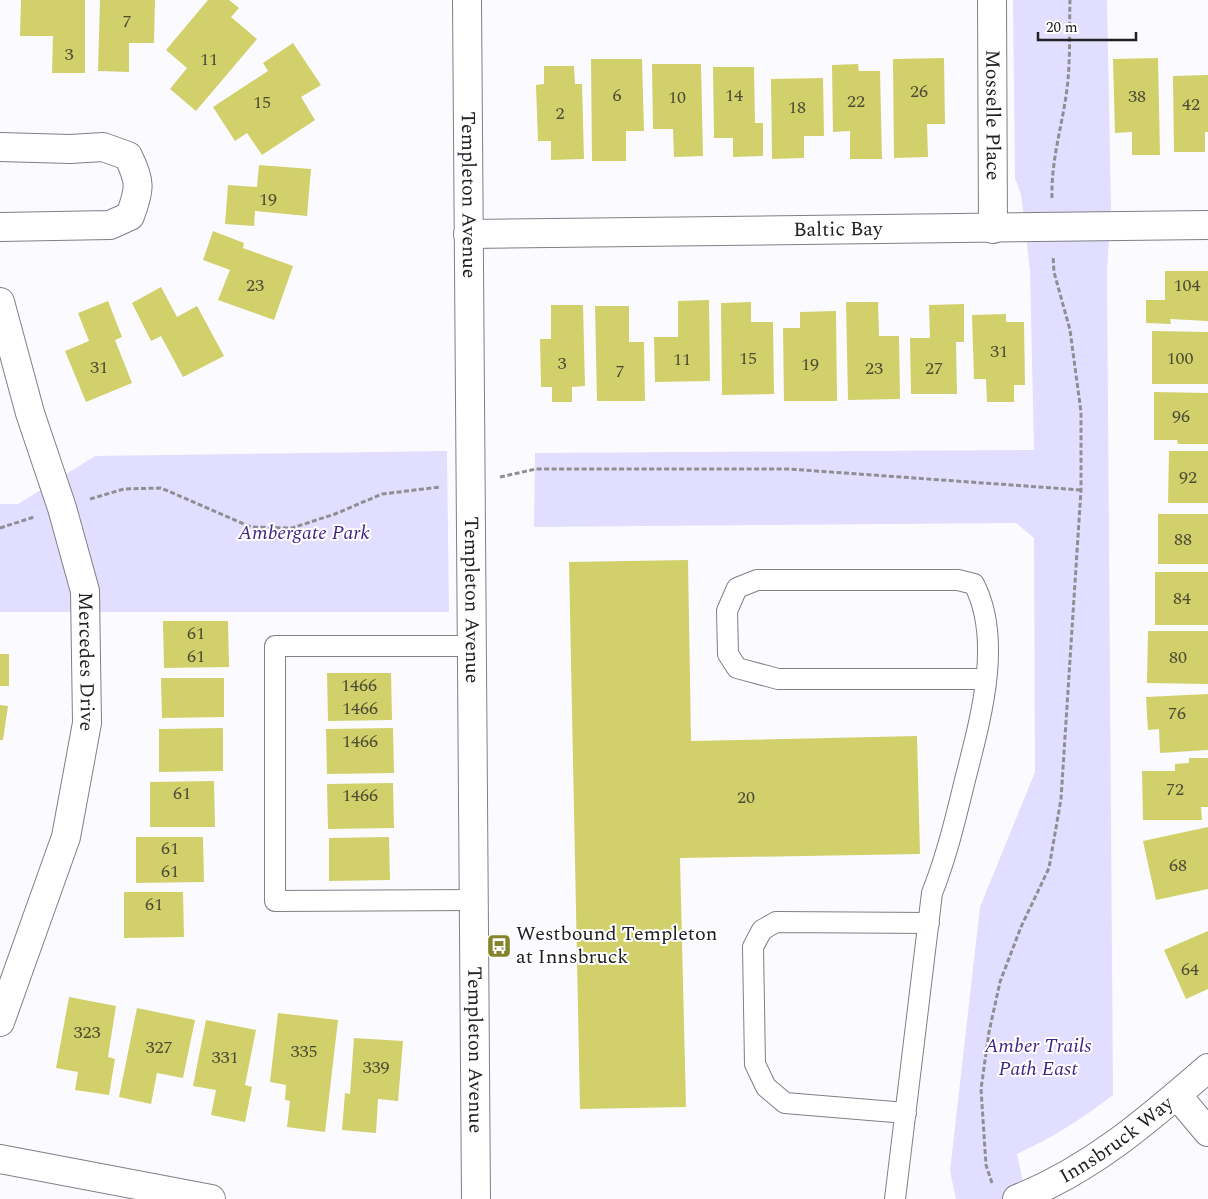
<svg xmlns="http://www.w3.org/2000/svg" width="1208" height="1199" font-family="Spectral,serif">
	<rect width="100%" height="100%" fill="#fbfbff"/>
	<!-- green -->
	<path fill="#e2deff" d="M1013 0H1107L1111 208 1107 271 1113 1095C1082 1119 1052 1138 1017 1154L1027 1199H956L950 1171 980 907 1035 772 1034 538 1016 523 534 527 535 453 1034 450 1030 271 1021 194 1015 178Z
		M447 451 449 612H0V504H18L95 456Z"/>
	<!-- building -->
	<path fill="#d1d06b" d="M21 0H85V73H52L53 36H20Z
		M100 0H155L154 43H129V72L98 71Z
		M208 0H229L239 8 231 17 257 39 196 111 170 89 187 68 166 50Z
		M293 43 321 85 301 97 315 120 262 155 247 133 235 141 213 107 268 71 263 63Z
		M944 58 945 124H927L928 157 894 158 893 59Z
		M1158 58 1160 155H1132V132L1115 133 1113 59Z
		M591 59H642L644 131H626V161H592Z
		M652 64H701L703 156 674 157 673 129H653Z
		M858 64 859 71H880L882 159H850V131L833 132 832 65Z
		M544 66H574L575 84H582L584 159 551 160V141H538L536 85 544 84Z
		M713 67H754L755 123H763V156L733 157V138H714Z
		M1208 75V132H1205V152H1174L1173 76Z
		M823 78 824 136H804V158L772 159 771 79Z
		M259 165 311 169 307 216 255 211 254 226 225 224 228 185 257 187Z
		M213 231 244 243 243 248 293 266 274 320 218 300 230 270 203 260Z
		M1165 271H1208V321L1170 319 1171 324 1146 323V300H1165Z
		M161 287 177 317 197 306 224 356 183 377 161 336 151 341 132 303Z
		M709 300 710 381 655 382 654 337H678V301Z
		M108 301 122 337 115 340 132 383 86 402 65 351 89 341 78 313Z
		M751 302V322H773L774 394 722 395 721 303Z
		M846 302H878L879 336H899L900 399 848 400Z
		M964 304V342H956L957 394H911L910 338H930L929 305Z
		M551 305H583L585 386 572 387V402H552V387H541L540 339H551Z
		M595 306H629V342H644L645 401H597Z
		M836 311 837 401H784L783 328H800V312Z
		M1006 314V322H1024L1025 385H1014V402H987L986 379H974L972 315Z
		M1152 331 1208 332V384H1152Z
		M1154 392 1208 393V444H1178L1177 440H1154Z
		M1169 451H1208V503H1168Z
		M1158 514H1208V564H1158Z
		M688 560 691 741 917 736 920 854 680 858 686 1107 580 1109 569 562Z
		M1155 572H1208V625H1155Z
		M163 621H228L229 667 164 668Z
		M1148 631H1208V684L1147 683Z
		M0 654H9V686H0Z
		M327 673H391L392 720 328 721Z
		M161 678H224V717L162 718Z
		M1208 694V750L1160 753 1159 729 1148 730 1146 697Z
		M0 705 8 706 3 740H0Z
		M223 728V771L159 772V729Z
		M393 728 394 773 327 774 326 729Z
		M1189 758H1208V807H1201L1202 820H1143L1142 771H1175V764L1189 763Z
		M214 781 215 827H150V782Z
		M393 783 394 828 328 829 327 784Z
		M1208 827V889L1156 900 1143 841Z
		M136 837H203L204 882 136 883Z
		M389 837 390 880 329 881V838Z
		M124 892H183L184 937 124 938Z
		M1208 931V989L1186 999 1164 950Z
		M69 997 116 1006 108 1057 115 1059 109 1095 75 1090 78 1072 56 1068Z
		M137 1008 195 1020 183 1078 157 1073 151 1104 119 1097Z
		M278 1013 338 1020 325 1132 287 1127 290 1101 285 1100 286 1085 270 1082Z
		M206 1020 256 1030 245 1085 252 1087 245 1122 211 1115 216 1090 193 1086Z
		M354 1038 403 1041 398 1101 378 1099 376 1133 342 1130 345 1093 350 1094Z"/>
	<g fill="none" stroke-linecap="round" stroke-linejoin="round">
		<defs>
			<path id="service" d="M472 646H275V901L474 900
				M906 1113 785 1103 766 1087 755 1064 753 947 762 930 776 922 929 923
				M895 1199 932 893C946 858 955 821 964 784 979 724 1004 642 974 584L958 580H757L737 588 727 611 728 654 737 668 778 679H986"/>
			<g id="minor">
				<path id="s1" d="M992 0 993 229"/>
				<path d="M0 147 70 149 103 147 128 156C141 182 140 189 130 216L110 225 0 227"/>
				<path id="s2" d="M468 234 1208 225"/>
				<path id="s3" d="M0 302 30 413 62 508 85 591 87 723 66 837 0 1022"/>
				<path d="M1177 1095 1208 1132"/>
				<path d="M0 1159 211 1199"/>
				<path id="s4" d="M1017 1199C1092 1169 1148 1120 1208 1068"/>
			</g>
			<g id="tertiary">
				<path id="s5" d="M467 0 476 1199"/>
			</g>
		</defs>
		<!-- service casing -->
		<use href="#service" stroke="#7f7f85" stroke-width="22"/>
		<!-- minor casing -->
		<use href="#minor" stroke="#7f7f85" stroke-width="30"/>
		<!-- tertiary casing -->
		<use href="#tertiary" stroke="#7f7f85" stroke-width="30"/>
		<!-- path -->
		<path stroke="#8f8f92" stroke-width="3" stroke-dasharray="5 2.5" stroke-linecap="butt" d="M1052 198C1051 162 1061 130 1066 96 1071 64 1069 32 1070 0
			M500 477 536 469H789L1081 490
			M90 499 124 489 161 488 251 527 292 528 335 514 382 494 440 487
			M0 528 34 517
			M992 1183 986 1165 981 1089 989 1032 1000 982 1021 927 1049 868 1061 799 1081 490V412L1070 330 1054 272 1053 256"/>
		<!-- service -->
		<use href="#service" stroke="#fff" stroke-width="20"/>
		<!-- minor -->
		<use href="#minor" stroke="#fff" stroke-width="28"/>
		<!-- tertiary -->
		<use href="#tertiary" stroke="#fff" stroke-width="28"/>
	</g>
	<!-- icons -->
	<defs>
		<symbol id="bus-square" viewBox="-11 -11 22 22"><rect x="-9" y="-9" width="18" height="18" rx="4" fill="#85832b" stroke="#fff"/><path d="M-5-6H5V4H4V6H2V4H-2V6H-4V4H-5ZM-3.5-4V0h7V-4ZM-3.5 1.2v1.5H-2V1.2ZM2 1.2v1.5H3.5V1.2Z" fill="#fff"/></symbol>
	</defs>
	<g fill-rule="evenodd">
		<use href="#bus-square" x="485" y="932" width="28" height="28"/>
	</g>
	<g text-anchor="middle" dominant-baseline="central" stroke-width="4" stroke-linejoin="round" paint-order="stroke">
		<!-- number labels -->
		<g font-size="18" fill="#4d4d35">
			<text x="127" y="21">7</text>
			<text x="69" y="54">3</text>
			<text x="209" y="59">11</text>
			<text x="919" y="91">26</text>
			<text x="617" y="95">6</text>
			<text x="734" y="95">14</text>
			<text x="1137" y="96">38</text>
			<text x="677" y="97">10</text>
			<text x="856" y="101">22</text>
			<text x="262" y="102">15</text>
			<text x="1191" y="104">42</text>
			<text x="797" y="107">18</text>
			<text x="560" y="113">2</text>
			<text x="268" y="199">19</text>
			<text x="255" y="285">23</text>
			<text x="1187" y="285">104</text>
			<text x="999" y="351">31</text>
			<text x="748" y="358">15</text>
			<text x="1180" y="358">100</text>
			<text x="682" y="359">11</text>
			<text x="562" y="363">3</text>
			<text x="810" y="364">19</text>
			<text x="99" y="367">31</text>
			<text x="874" y="368">23</text>
			<text x="934" y="368">27</text>
			<text x="620" y="371">7</text>
			<text x="1181" y="416">96</text>
			<text x="1188" y="477">92</text>
			<text x="1183" y="539">88</text>
			<text x="1182" y="598">84</text>
			<text x="196" y="633">61</text>
			<text x="196" y="656">61</text>
			<text x="1178" y="657">80</text>
			<text x="359" y="685">1466</text>
			<text x="360" y="708">1466</text>
			<text x="1177" y="713">76</text>
			<text x="360" y="741">1466</text>
			<text x="1175" y="789">72</text>
			<text x="182" y="793">61</text>
			<text x="360" y="795">1466</text>
			<text x="746" y="797">20</text>
			<text x="170" y="848">61</text>
			<text x="1178" y="865">68</text>
			<text x="170" y="871">61</text>
			<text x="154" y="904">61</text>
			<text x="1190" y="969">64</text>
			<text x="87" y="1032">323</text>
			<text x="159" y="1047">327</text>
			<text x="304" y="1051">335</text>
			<text x="225" y="1057">331</text>
			<text x="376" y="1067">339</text>
		</g>
		<!-- street labels -->
		<g font-size="20" fill="#212123" stroke="#fff">
			<text stroke="none"><textPath href="#s1" startOffset="115">Mosselle Place</textPath></text>
			<text stroke="none"><textPath href="#s5" startOffset="195">Templeton Avenue</textPath></text>
			<text stroke="none"><textPath href="#s2" startOffset="370">Baltic Bay</textPath></text>
			<text stroke="none"><textPath href="#s5" startOffset="600">Templeton Avenue</textPath></text>
			<text stroke="none"><textPath href="#s3" startOffset="372">Mercedes Drive</textPath></text>
			<text stroke="none"><textPath href="#s5" startOffset="1050">Templeton Avenue</textPath></text>
			<text stroke="none"><textPath href="#s4" startOffset="116">Innsbruck Way</textPath></text>
		</g>
		<!-- park labels -->
		<g font-size="20" font-style="italic" fill="#422386" stroke="#fff">
			<text x="304" y="533">Ambergate Park</text>
			<text x="1038" y="1046">Amber Trails<tspan x="1038" dy="23">Path East</tspan></text>
		</g>
		<!-- poi labels -->
		<g font-size="20" fill="#212123" stroke="#fff" text-anchor="start">
			<text x="516" y="934">Westbound Templeton<tspan x="516" dy="23">at Innsbruck</tspan></text>
		</g>
	</g>
	<!-- scale -->
	<path d="M1038 32v8h98v-8" fill="none" stroke="#212123" stroke-width="2.5"/>
	<text x="1046" y="32" font-size="15" fill="#212123" stroke="#ffffff" stroke-width="4" paint-order="stroke">20 m</text>
</svg>
